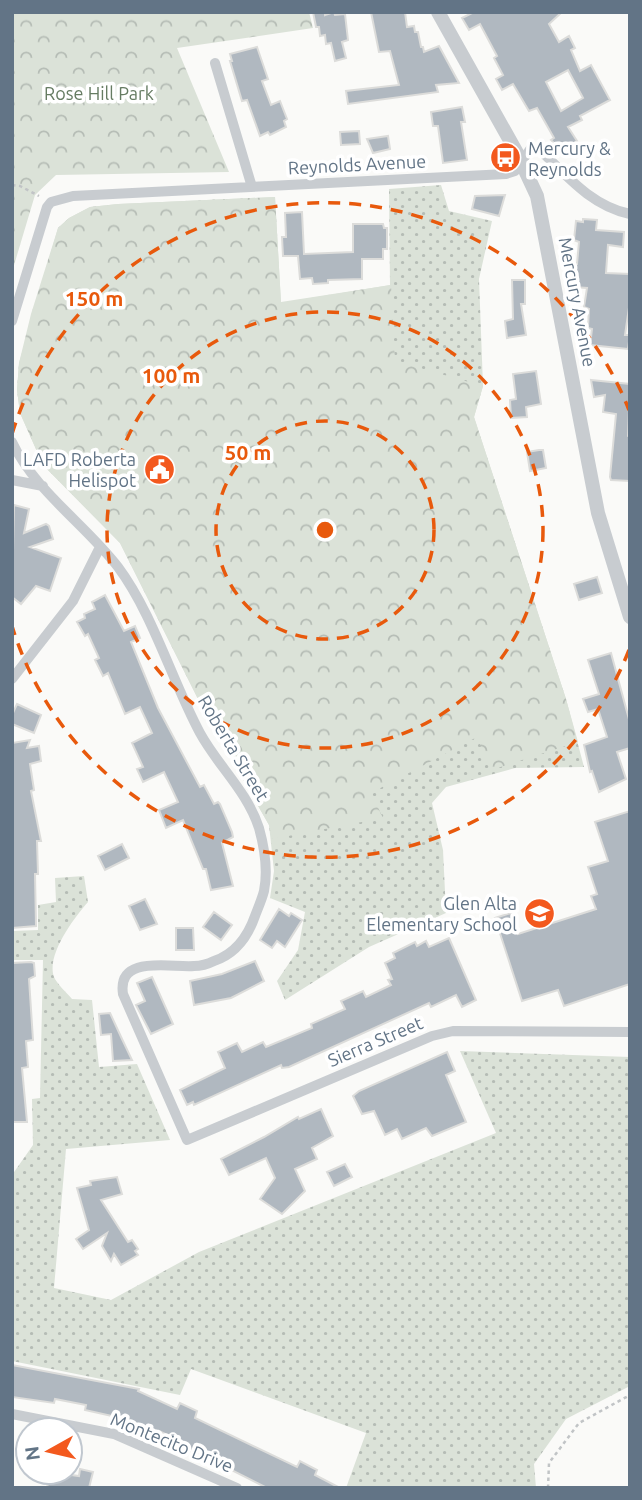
<svg xmlns="http://www.w3.org/2000/svg" width="642" height="1500" font-family="Ubuntu,sans-serif">
	<defs>
		<pattern id="grass-dots" width="8" height="8" patternUnits="userSpaceOnUse" patternTransform="scale(1.75)"><rect width="8" height="8" fill="#dbe2d8"/><path d="M2 2h.1M6 6h.1" fill="none" stroke="#b5bcb5" stroke-width="1.8" stroke-linecap="round"/></pattern>
		<pattern id="park-crowns" width="20" height="18" patternUnits="userSpaceOnUse" patternTransform="scale(1.75)"><rect width="20" height="18" fill="#dbe2d8"/><path d="M2 6a3 3 0 1 1 6 0M12 15a3 3 0 1 1 6 0" fill="none" stroke="#b5bcb5"/></pattern>
	</defs>
	<rect width="100%" height="100%" fill="#fafaf8"/>
	<!-- grass -->
	<path fill="url(#grass-dots)" d="M441 185 449 211 492 221 479 279 483 386 474 417 566 699 584 767 515 768 446 787 432 803 443 850 446 913 369 947 285 1000 277 981 298 950 305 912 270 898 274 871 269 825 204 711 120 543 43 465 20 413 17 390 19 363 58 228 69 218 90 207 118 204 275 197 281 303 390 285 389 189Z
		M84 876 88 902C74 918 46 955 54 977 57 984 67 993 72 999L92 1000 99 1067 137 1064 170 1140 66 1149 54 1288 111 1300 199 1252 496 1133 460 1051 630 1057V1386L566 1419 534 1464 536 1488H346L366 1433 191 1369 180 1395 12 1361V1175L33 1145 32 1099 40 1098 43 960H12V931L38 930V905L56 902 55 878Z"/>
	<!-- park -->
	<path fill="url(#park-crowns)" d="M12 12H309L313 28 177 48 229 172 56 175 35 195 12 272Z
		M275 197 281 302 391 285 395 361 483 386 474 417 566 699 578 742 491 770 477 737 371 793 383 818 272 839 269 825 204 711 120 543 43 465 20 413 17 390 19 363 31 314 58 228 69 218 90 207 118 204Z"/>
	<!-- building -->
	<path fill="#b0b8c0" stroke="#dcdcda" stroke-width="2" fill-rule="evenodd" d="M313 12H325V15L334 12 335 15 345 14 348 40 342 42 346 58 335 61 331 43 326 44 325 35 320 36 319 27H316Z
		M371 12H405L407 27 414 26 415 32H418L421 47H423L424 52 439 46 459 83 436 85 438 92 348 104 346 91 399 85 390 51 379 52Z
		M474 12H562L549 24 559 42 569 36 575 48 571 50 580 71 591 65 610 100 580 116 582 120 568 127 577 141 571 145 572 146 563 153 551 140 554 138 537 108 529 111 513 84 502 90 496 79 503 75 494 58 497 56 480 24 469 30 462 18ZM568 70 583 98 561 111 546 82Z
		M257 47 268 79 262 81 271 105 280 101 287 119 284 121 286 127 270 135 268 132 260 136 247 100 242 101 230 61H232L230 54Z
		M462 107 465 122H461L467 160 443 163 438 126H433L431 112Z
		M359 131 360 144 341 145 340 132Z
		M388 136 390 149 373 153 367 139Z
		M505 195 499 216 472 209 475 196Z
		M302 212 304 254 353 252V224H383L384 228H387V249H383V259H362V279L328 280V283L313 284 312 278 300 279 298 256H283L282 237H286L285 213Z
		M583 219 597 220 596 230 624 232 623 247 608 245 606 273 630 274V301L625 335H630L628 349 590 345 592 329 588 328 589 309 584 307 587 288 573 287 572 281 574 263 577 264 579 242 574 240 576 221 583 222Z
		M512 280H525V304H521L526 335 507 338 505 321 513 319Z
		M536 371 541 404 526 407 527 417 511 418 510 400 516 399 513 374Z
		M591 380 630 384 628 436 630 437V481L611 480 610 477 616 414 603 412 605 395 594 397Z
		M539 450H543L546 468 530 471 527 452Z
		M14 505 29 509 24 533 46 524 49 526 53 539 30 547 61 558 50 591 36 586 21 604 12 597Z
		M597 577 602 593 579 600 574 584Z
		M105 595 124 631 135 626 140 638 131 642 158 708 200 787 204 785 214 804 218 802 220 804 232 832 233 837 222 843 233 886 211 890 206 869H203L183 820 166 828 161 815 159 810 178 802 164 772 143 782 137 769 143 767 132 743 152 733 140 707 125 714 108 673 103 676 95 660 99 658 88 634 85 636 77 622 85 618 84 614 95 609 92 602Z
		M611 653 630 723V748L617 752 626 779 599 792 592 771 590 772 584 745 607 737 598 709 588 712 583 699 599 694 588 660Z
		M17 704 41 715 34 733 12 724V715Z
		M30 740 27 748 39 746 41 761 30 764 34 790 31 791 41 841H37L38 874H35L36 926 12 928V743Z
		M630 811V984L564 1006 558 990 522 1001 495 918 511 913 518 934 596 909 591 896 597 894 588 867 608 861 595 822Z
		M122 844 129 858 105 870 98 856Z
		M145 899 157 924 140 930 129 906Z
		M279 909 289 916 291 913 302 920 285 947 277 941 272 948 260 940Z
		M214 912 232 925 221 940 203 927Z
		M176 928H193L194 950H176Z
		M449 938 476 1000 462 1007 456 995 431 1007 429 1003 289 1067 282 1068 281 1065 194 1105 193 1102 187 1105 180 1090 225 1068 218 1052 237 1043 242 1052 263 1042 266 1047 312 1028 311 1024 345 1009 341 1001 363 991 366 997 391 985 388 980 392 979 385 963 395 958 393 953 415 942 417 946 426 941 429 947Z
		M255 961 264 981 231 998 194 1005 190 981 222 974Z
		M31 962 34 963 35 976 29 979 33 1040 26 1041 28 1067 22 1068 27 1122H12V963Z
		M152 977 173 1024 151 1034 136 1005 145 1001 137 983Z
		M110 1013 122 1039 132 1060 113 1061 111 1034 101 1035 99 1014Z
		M447 1052 455 1071 446 1075 466 1122 432 1136 426 1128 402 1139 397 1129 385 1135 374 1111 362 1114 353 1096 359 1091Z
		M321 1109 333 1136 312 1148 317 1159 295 1169 305 1191 282 1214 260 1199 275 1178 266 1158 229 1175 221 1159 264 1137 298 1117 299 1119Z
		M345 1164 352 1177 334 1186 327 1172Z
		M117 1177 122 1194 101 1200 128 1242 132 1240 138 1249 135 1251 138 1255 121 1265 114 1254 111 1261 102 1246 107 1233 83 1249 76 1239 89 1230 77 1188 91 1185 90 1181Z
		M12 1365 139 1389 138 1391 177 1409 180 1403 197 1411 195 1418 297 1467 300 1461 317 1470 315 1475 340 1488H267L206 1457 205 1459 191 1453 186 1449 188 1445 159 1431 158 1435 131 1422 121 1420V1418L85 1410 86 1405 55 1399 54 1403 12 1397Z
		M80 1469 93 1472 89 1488H47L50 1472 79 1476Z"/>
	<g fill="none" stroke-linecap="round" stroke-linejoin="round">
		<!-- path -->
		<path stroke="#c1c4c6" stroke-width="2.5" stroke-dasharray="3.5 3.5" stroke-linecap="butt" d="M12 185 20 186 39 196
			M548 1488 549 1463 579 1423 630 1395"/>
		<!-- minor -->
		<path stroke="#c8ccd0" stroke-width="10" d="M215 63 252 187
			M12 321 47 207 51 202 73 196 506 174 515 171 531 148H538C566 175 591 206 630 214
			M12 442C35 491 85 524 118 567 153 614 172 681 200 733 218 766 247 791 259 828 264 846 268 871 264 891 262 899 258 908 255 916 248 936 235 954 214 961 208 964 200 966 194 966 171 968 117 954 123 994L187 1140 432 1036 453 1031 630 1032
			M12 480 43 486
			M12 679 73 601 100 547
			M12 1414 114 1434 237 1488"/>
		<!-- tertiary -->
		<path stroke="#c8ccd0" stroke-width="14" d="M438 12 517 153 537 196 598 513 630 617"/>
	</g>
	<!-- distance rings -->
	<g fill="none" stroke="#e8590c" stroke-width="3.5" stroke-dasharray="12 9">
		<circle cx="325" cy="530" r="109"/>
		<circle cx="325" cy="530" r="218"/>
		<path d="M629 650A327 327 0 0 1 12 626M12 434A327 327 0 0 1 629 410"/>
	</g>
	<!-- icons -->
	<defs>
		<symbol id="bus-disc" viewBox="-11 -11 22 22"><circle r="9.5" fill="#f3591e" stroke="#fff"/><path d="M-5-6H5V4H4V6H2V4H-2V6H-4V4H-5ZM-3.5-4V0h7V-4ZM-3.5 1.2v1.5H-2V1.2ZM2 1.2v1.5H3.5V1.2Z" fill="#fff"/></symbol>
		<symbol id="civic-disc" viewBox="-11 -11 22 22"><circle r="9.5" fill="#f3591e" stroke="#fff"/><path d="M-.6-6.5H3V-4.5H.6V-3L4-1V1h2V6H-6V1h2V-1L-.6-3ZM-1.2 2.5V6h2.4V2.5Z" fill="#fff"/></symbol>
		<symbol id="school-disc" viewBox="-11 -11 22 22"><circle r="9.5" fill="#f3591e" stroke="#fff"/><path d="M0-5L7-2L0 1L-7-2ZM-4 1L0 2.5L4 1V4Q0 6-4 4Z" fill="#fff"/></symbol>
	</defs>
	<g fill-rule="evenodd">
		<use href="#bus-disc" x="488" y="140" width="35" height="35"/>
		<use href="#civic-disc" x="142" y="452" width="35" height="35"/>
		<use href="#school-disc" x="522" y="896" width="35" height="35"/>
	</g>
	<g text-anchor="middle" dominant-baseline="central" stroke-width="7" stroke-linejoin="round" paint-order="stroke">
		<!-- park labels -->
		<g font-size="18" fill="#667c62" stroke="#fff">
			<text x="99" y="93">Rose Hill Park</text>
		</g>
		<!-- poi labels -->
		<g font-size="18" fill="#627486" stroke="#fff" text-anchor="end">
			<text x="528" y="148" text-anchor="start">Mercury &amp;<tspan x="528" dy="21">Reynolds</tspan></text>
			<text x="136" y="459">LAFD Roberta<tspan x="136" dy="21">Helispot</tspan></text>
			<text x="517" y="903">Glen Alta<tspan x="517" dy="21">Elementary School</tspan></text>
		</g>
		<!-- street labels -->
		<g font-size="18" fill="#627486" stroke="#fff">
			<text transform="translate(357 164) rotate(-3)">Reynolds Avenue</text>
			<text transform="translate(578 302) rotate(79)">Mercury Avenue</text>
			<text transform="translate(234 748) rotate(59)">Roberta Street</text>
			<text transform="translate(375 1041) rotate(-23)">Sierra Street</text>
			<text transform="translate(172 1442) rotate(22)">Montecito Drive</text>
		</g>
	</g>
	<circle cx="325" cy="530" r="10" fill="#e8590c" stroke="#fff" stroke-width="3.5"/>
	<g font-size="21" text-anchor="middle" font-weight="bold" fill="#e8590c" stroke="#fff" stroke-width="7" stroke-linejoin="round" paint-order="stroke">
		<text x="94" y="306">150 m</text>
		<text x="171" y="383">100 m</text>
		<text x="248" y="460">50 m</text>
	</g>
	<!-- border -->
	<rect width="642" height="1500" fill="none" stroke="#627486" stroke-width="28"/>
	<!-- north arrow -->
	<g transform="translate(49 1451) rotate(262)"><circle r="33" fill="#ffffff" stroke="#c0c7cf" stroke-width="2"/>
	<path d="M0-5L12 26L0 18L-12 26Z" fill="#f3591e"/>
	<text y="-10" font-size="19" font-weight="bold" text-anchor="middle" fill="#627486">N</text>
	</g>
</svg>
